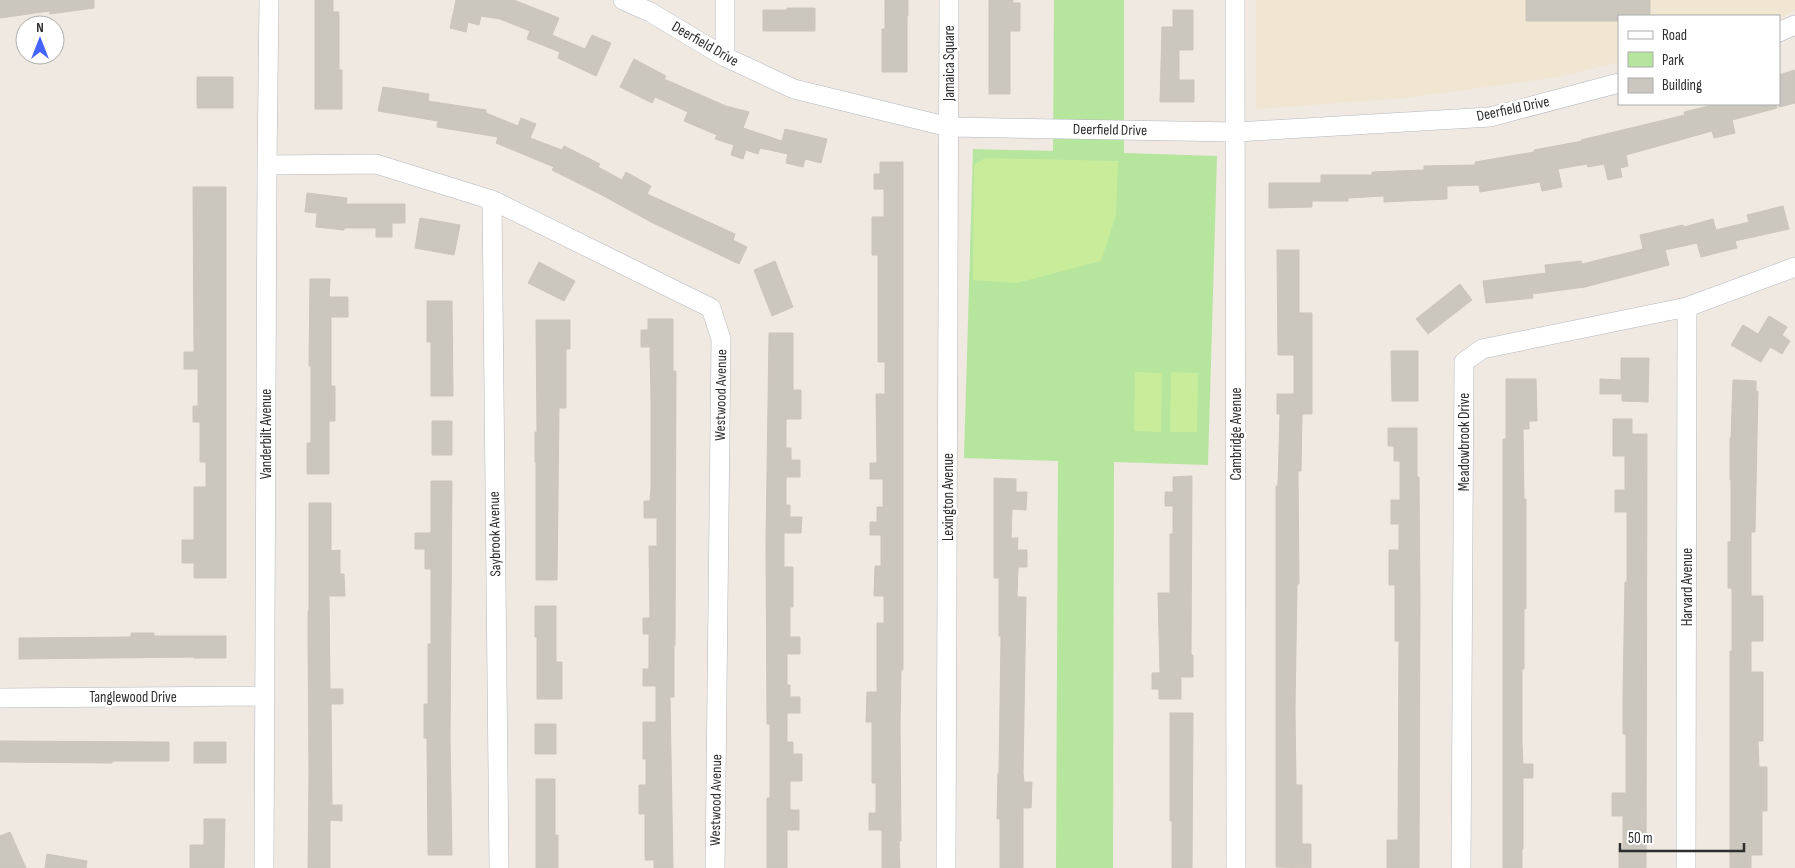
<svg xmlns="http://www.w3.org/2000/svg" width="1795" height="868" font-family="'Sofia Sans Condensed',sans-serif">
	<rect width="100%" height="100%" fill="#efe9e1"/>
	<!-- education -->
	<path fill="#f0e6d1" d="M1256 0H1795V10L1779 18V16H1619V62L1558 77 1405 98 1256 109Z"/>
	<!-- green -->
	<path fill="#b6e59e" d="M1054 0H1124V153L1217 156 1208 465 1114 462 1113 868H1056L1058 461 964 458 973 149 1053 151Z"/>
	<!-- pitch -->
	<path fill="#c9ec9a" d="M985 158 1118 161 1116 215 1101 261 1017 283 973 280 974 165Z
		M1135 372 1162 373 1161 432 1134 431Z
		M1171 372 1198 373 1197 432H1170Z"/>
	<!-- building -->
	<path fill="#cbc7bf" stroke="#cbc5ba" d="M0 0H94V8L50 14V11L0 18Z
		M315 0H333V12H339V70H342V109H315Z
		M456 0H514L559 18 552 35 585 49 592 35 611 43 596 76 558 58 560 52 527 39 530 31 500 19 481 16 479 25 468 22 466 32 450 28Z
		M885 0H908V16H907V72H882V29H885Z
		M989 0H1013V3H1020V31H1010V94H989Z
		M1526 0H1650V16H1619V21H1526Z
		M787 8H815V31H763V10H787Z
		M1173 10H1193V50H1179V80H1194V102H1160L1162 27H1173Z
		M634 59 666 76 664 79 726 106 749 112 743 128 782 141 785 129 827 139 821 163 805 159 803 167 786 163 788 154 760 148 758 154 746 150 743 159 731 155 734 145 715 139 717 135 684 121 688 112 655 97 652 103 620 87Z
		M1795 70V103L1779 107V75Z
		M197 77H233V108H197Z
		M383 87 429 94 428 101 486 110V113L518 126 521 118 536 124 530 138 562 150 564 146 600 164 598 167 622 180 626 172 651 186 647 194 735 234 733 240 747 247 739 264 651 222 600 194 552 170 554 167 496 143 498 137 437 127 438 121 378 111Z
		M1717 104H1776L1777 108 1732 120 1735 133 1714 138 1712 131 1626 155 1628 166 1620 168 1622 177 1608 180 1604 164 1588 167 1587 164 1558 169 1562 187 1542 191 1540 182 1480 192 1479 185 1447 186V199L1384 202V196L1348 198V201H1312V207L1269 208V183H1321V175H1372V172L1424 170V166L1475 165V162L1534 152V150L1582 141 1581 140 1685 115 1684 112Z
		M880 162H903V670H901L900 722 901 841H899L900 868H882V830H869V813H876V783H872V722H866L867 692H877V623H884V596H874L875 566H881V535H870V522H877V507H883V479H870V463H877L876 394H885V362H878V255H872V217H884V189H874V174H880Z
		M193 187H226V578H194V563H182V540H194V487H206V462H200V422H193V406H198V369H184V352H194Z
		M307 193 347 198 346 204H405V223H392V237H376V228H344V230L316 227 317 213 305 212Z
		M1783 206 1789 229 1735 241 1737 248 1701 257 1697 243 1665 250 1669 265 1585 287 1532 294 1533 298 1486 303 1483 281 1546 273 1545 265 1581 261 1582 264 1643 249 1640 235 1683 225 1684 227 1713 219 1716 230 1749 222 1747 215Z
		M420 218 460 225 454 255 415 248Z
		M1277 250H1299V313H1312V414H1302L1301 471H1298L1299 584H1297L1295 708 1296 785H1302V844H1311V868L1276 867V486H1278L1280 414H1277V394H1294V355H1278Z
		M775 261 793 307 772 316 754 270Z
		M539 262 575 281 564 301 528 283Z
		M310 279H330L329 297H348V317H331V386H335V421H329V474H307V443H311V366H309Z
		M1460 284 1472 300 1428 334 1416 319Z
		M427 301H452L453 396H431V342H427Z
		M1769 316 1787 327 1782 335 1790 341 1782 354 1770 347 1761 362 1731 345 1743 325 1758 334Z
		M648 319H673V371H676L675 645H674V697H670L673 868H654V860H645V814H639V785H646V759H643V722H656V686H643V669H649V634H643V618H650L649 546H657V518H644V501H650L651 488V400L650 347H641V330H648Z
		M536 320H570V349H566V408H559L557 580H536V462H535V432H537Z
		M769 333H793V390H801V419H786V448H791V460H800V477H786V505H790V517H802L801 533H784V567H793V607H790V637H800V654H787V685H790V697H800V713H787V742H793V754H802V781H790V810H799V830H787V868H767V798H770V724H767L766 544Z
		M1391 351H1418V401H1392Z
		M1621 358H1649L1648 402 1622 401V394H1600V379L1621 380Z
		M1506 379H1536L1537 421H1529V429H1523L1524 499H1526V609H1524V669H1522V743L1523 764H1533V778H1523V849H1522V868H1503V439H1506Z
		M1733 380 1756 381V391H1758L1755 532H1751V596H1763V641H1751V672H1763V741H1758L1759 767H1767V811H1762V855H1751V868H1730V651H1732V588H1728V542H1731V480H1730V438H1731Z
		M1613 419H1632V434H1647L1646 868H1619V849H1623V816H1612V793H1626V734H1623V693L1625 582H1627V512H1615V490H1625V456H1613Z
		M432 421H452V455H432Z
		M1388 428H1417V477H1419L1420 598 1419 868H1387V840H1398L1399 641H1395V585H1389V550H1399V524H1391V500H1400V461H1394V446H1388Z
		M1192 476 1191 655H1193V677H1181V699H1159V689H1152V673H1160L1158 593H1170V534H1173V506H1165V492H1173V477Z
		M994 478 1016 479V492H1027L1026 510 1012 509 1011 538H1018L1017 550H1027V567H1018L1017 597H1026L1023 773 1024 782H1032L1031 808H1023V868H1000V819H997L998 773H999L1001 636H999V578H994Z
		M431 481H452L450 738 452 855H428L427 738H424V704H428V644H431V569H425V549H415V533H431Z
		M309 503H331V551L340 550V574H344L345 596H329L330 689H343V704H331L332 805H342V821L330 820V868H308L309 773 308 642V611H309Z
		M535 606H556V662H562V699H537V637H535Z
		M131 633H154V636H226V658H194V657L19 659V638L131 637Z
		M1170 713H1193L1192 868H1172V821H1170Z
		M535 724H556V754H535Z
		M0 741 169 742V761H112V763L0 762Z
		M194 742H226V763H194Z
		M536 779H555V835H558V868H536Z
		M204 819H225L224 868H190V845H204Z
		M10 832 26 868H0V836Z
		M47 854 87 861 86 868H45Z"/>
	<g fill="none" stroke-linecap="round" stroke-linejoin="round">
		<defs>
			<path id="minor" d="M623 0 650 12 725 57 794 89 949 127 1236 132 1490 117 1619 83
				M1235 0 1236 868
				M1779 32 1795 25
				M725 57V0
				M267 165 376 164 492 200 711 308 721 339 715 868
				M492 200 499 868
				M0 698 265 696
				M264 868 267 165 269 0
				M946 868 949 0
				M1461 868 1464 362 1482 349 1687 307 1795 267
				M1686 868 1687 307"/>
		</defs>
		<!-- minor casing -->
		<use href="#minor" stroke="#b4b7c1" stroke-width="20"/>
		<!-- minor -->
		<use href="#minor" stroke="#fff" stroke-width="19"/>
	</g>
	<g text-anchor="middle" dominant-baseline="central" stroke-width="5" stroke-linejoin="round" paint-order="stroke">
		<!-- street labels -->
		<g font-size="15" fill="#2e2e2e" stroke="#fff">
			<text transform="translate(705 44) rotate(30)">Deerfield Drive</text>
			<text transform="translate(949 63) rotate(-90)">Jamaica Square</text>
			<text transform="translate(1513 109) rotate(-12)">Deerfield Drive</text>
			<text transform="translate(1110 130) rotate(1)">Deerfield Drive</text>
			<text transform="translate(721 395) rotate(-89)">Westwood Avenue</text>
			<text transform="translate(266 434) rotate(-90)">Vanderbilt Avenue</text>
			<text transform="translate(1236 434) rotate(-90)">Cambridge Avenue</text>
			<text transform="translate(1464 442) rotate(-90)">Meadowbrook Drive</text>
			<text transform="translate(948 497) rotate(-90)">Lexington Avenue</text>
			<text transform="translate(495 534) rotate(-91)">Saybrook Avenue</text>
			<text transform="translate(1687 587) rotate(-90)">Harvard Avenue</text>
			<text x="133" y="697">Tanglewood Drive</text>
			<text transform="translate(716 800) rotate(-89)">Westwood Avenue</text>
		</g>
	</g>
	<!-- legend -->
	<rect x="1618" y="15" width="162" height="90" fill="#ffffff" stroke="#ababab"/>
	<rect x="1628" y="31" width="25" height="8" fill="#ffffff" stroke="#ababab"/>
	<text x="1662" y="40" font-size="15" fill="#2e2e2e">Road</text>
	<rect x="1628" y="52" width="25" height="15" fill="#b6e59e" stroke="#ababab"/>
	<text x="1662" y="65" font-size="15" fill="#2e2e2e">Park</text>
	<rect x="1628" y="78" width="25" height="15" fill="#cbc7bf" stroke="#ababab"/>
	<text x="1662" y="90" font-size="15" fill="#2e2e2e">Building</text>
	<!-- north arrow -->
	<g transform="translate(40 40)"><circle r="24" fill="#ffffff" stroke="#ababab"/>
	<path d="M0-4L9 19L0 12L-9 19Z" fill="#4264fb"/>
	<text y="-8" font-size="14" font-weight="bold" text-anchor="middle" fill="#2e2e2e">N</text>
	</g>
	<!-- scale -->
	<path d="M1620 843v8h124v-8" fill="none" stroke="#2e2e2e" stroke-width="2.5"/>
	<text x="1628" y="843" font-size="15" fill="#2e2e2e" stroke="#ffffff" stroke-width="4" paint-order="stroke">50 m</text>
</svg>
